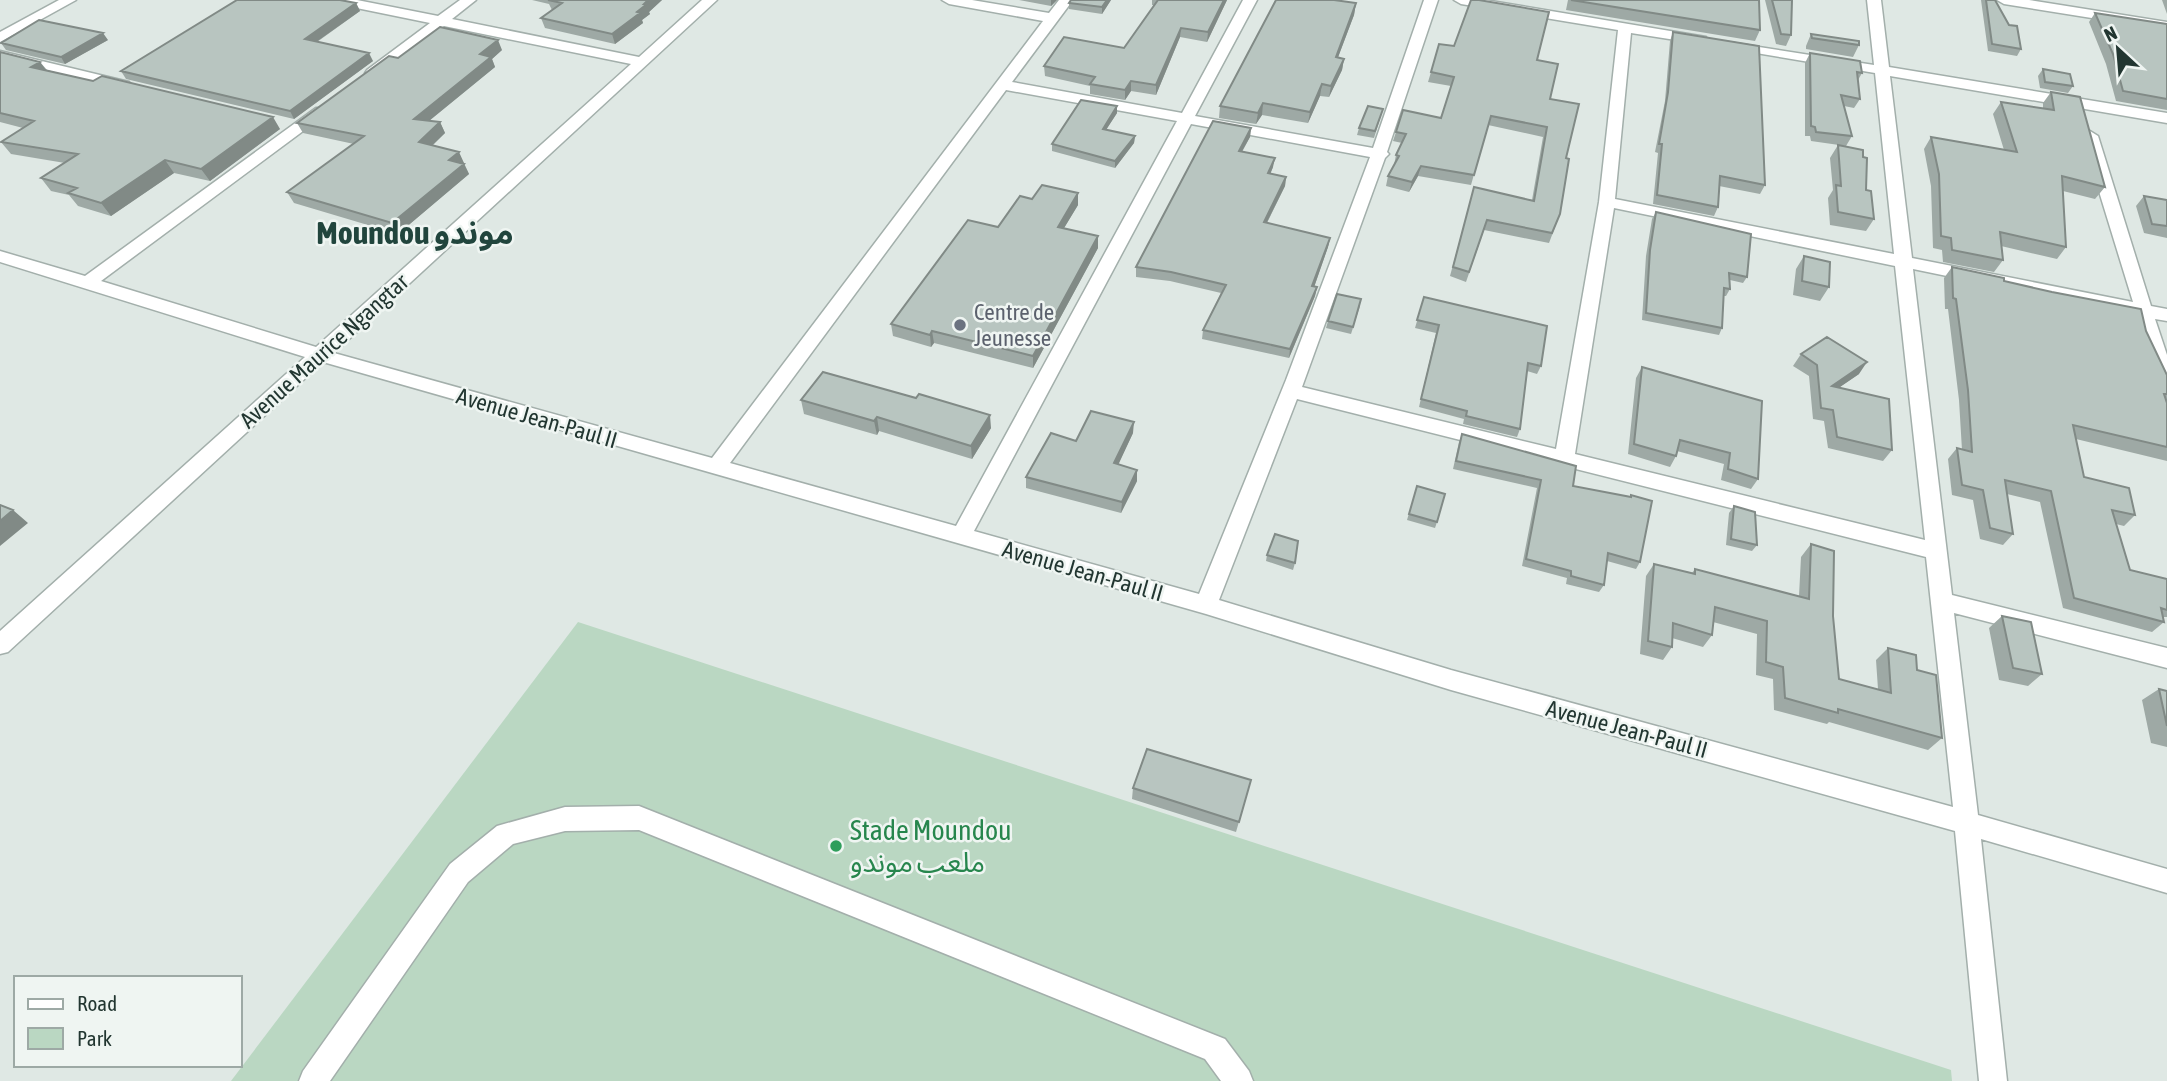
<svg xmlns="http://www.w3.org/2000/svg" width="2167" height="1081" font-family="'Asap Condensed','Noto Sans Arabic',sans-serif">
	<rect width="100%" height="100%" fill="#dfe8e4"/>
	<!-- green -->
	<path fill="#bad7c2" d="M578 622 1951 1070 1952 1081H231Z"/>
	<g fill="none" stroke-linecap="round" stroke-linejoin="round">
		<defs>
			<path id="minor" d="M59 0H76L0 42V32Z
				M330 0H357L438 16 460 0H476L452 19 639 57 702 0H717L334 353 712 458 1043 21 949 4 942 0H972L1049 13 1059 0H1073L1012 82 1182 113 1243 0H1257L1195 116 1373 148 1424 0H1438L1387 152 1389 154 1385 158 1302 387 1556 449 1599 202 1618 30 1461 4 1454 0H1485L1706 37V43L1701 44 1631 33 1615 199 1894 254 1875 73 1732 49 1725 45 1727 42 1874 65 1867 0H1881L1889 67 2167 113V123L1890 76 1912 258 2133 302 2082 136 2090 131 2098 136 2151 306 2167 309V321L2155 319 2167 355V392L2160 390 2158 385 2136 315 1913 269 1952 595 2167 648V668L1954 613 1978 815 2167 869V893L1981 839 2007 1081H1979L1955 831 1451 690 1206 614 323 362 8 652 0 654V631L305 357 0 262V251L85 276 316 108H326L329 111 326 114 101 281 316 347 631 64 444 26 372 77 367 76 365 73 367 70 430 23 337 4ZM1006 90 1177 121 956 526 730 463ZM1191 124 1370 157 1286 380 1199 594 974 531ZM1614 208 1895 266 1925 540 1575 454ZM1297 399 1926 557 1953 807 1451 670 1219 600Z
				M1997 0H2029L2167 22V30L2004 4Z
				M0 51 129 82 131 85 124 89 0 59Z
				M639 806 1225 1039 1249 1071 1253 1081H1221L1205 1059 639 830 565 831 513 844 468 882 330 1081H299L303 1071 450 864 497 826 565 807Z"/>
		</defs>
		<!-- minor casing -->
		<use href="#minor" stroke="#a3afab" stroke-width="3"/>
		<!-- minor -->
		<use href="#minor" fill="#fff" fill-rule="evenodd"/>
	</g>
	<!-- wall -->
	<path fill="#9ea9a5" d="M532 0H662L649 12 650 14 642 20 643 23 615 44 545 28 541 18 552 10 549 4Z
		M1019 0H1057L1051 6Z
		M1111 0 1102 14 1069 9V3Z
		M1152 0H1227L1207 42 1180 37 1156 95 1131 91 1125 100 1090 94V86L1045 76 1044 66 1124 48 1154 5H1152Z
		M1568 0H1759L1760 30 1755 41 1566 10Z
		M1765 0H1792L1791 35 1786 46 1776 44Z
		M1981 0H1995L2021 49 2017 56 1988 51Z
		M2162 0H2167V14Z
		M356 3 360 11 317 42 373 61 294 119 126 79 121 71Z
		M1356 3 1354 15 1338 57 1344 59 1342 70 1329 97 1320 96 1308 123 1262 115 1256 124 1219 118 1220 106Z
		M2095 13 2167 24V110L2116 101 2106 64 2089 22Z
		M1673 32 1765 185 1760 194 1719 186 1718 207 1714 216 1653 204 1658 153 1655 152 1665 101 1670 41Z
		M1811 34 1859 45 1853 57 1806 49V46Z
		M108 40 65 64 6 50 1 43Z
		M502 50 492 59 495 67 429 121 440 122 445 133 432 146 464 163 469 174 398 234 294 203 287 192 354 144 303 133 297 123 398 58Z
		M0 52 40 62 47 70 280 129 210 181 174 173 111 216 78 206 69 195 51 191 41 178 65 163 11 154 1 142 23 128 0 122Z
		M1810 53 1862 73 1858 80 1860 99 1854 108 1844 106 1852 136 1846 146 1811 141 1810 136H1805V63Z
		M1537 60 1550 99 1566 158 1560 214 1549 243 1484 230 1466 282 1450 276 1474 187 1532 200 1543 137 1488 125 1471 185 1418 176 1409 192 1386 186 1388 176 1394 165 1396 155 1402 143 1393 141 1396 132 1441 118 1451 86 1428 82 1431 72Z
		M2043 69 2073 86 2068 93 2040 88 2038 76Z
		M2051 92 2105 187 2095 199 2063 191 2066 247 2057 259 2001 246 2003 260 1994 272 1943 262 1942 250 1933 248 1931 186 1924 149 1931 137 2004 150 1993 114 2001 102 2043 108V103Z
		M1117 106V113L1106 130 1135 136 1134 143 1115 168 1052 151V144Z
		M1383 109 1374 138 1357 135 1359 128Z
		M1251 128 1250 137 1242 152 1273 167 1270 174 1286 177 1285 186 1267 223 1330 238 1328 247 1314 287H1317L1315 296 1289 358 1202 339 1203 330 1221 293 1170 281 1136 277V267Z
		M1838 145 1866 190 1874 219 1866 231 1830 225 1828 198 1833 190 1830 158Z
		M2144 196 2167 200V238L2144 233 2136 206Z
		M1032 199 1078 205 1064 228 1098 236V248L1033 368 934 343 931 347 893 336 891 324Z
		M1656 212 1747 277 1743 283 1730 280V289L1726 296H1724L1722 328 1719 335 1642 320 1646 256 1652 219Z
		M1804 256 1829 287 1820 301 1793 295 1796 269Z
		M1952 267 2004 281 2146 331 2167 375V461L2076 439 2084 477 2135 515 2124 526 2116 524 2130 570 2167 579V617H2163L2164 622 2152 632 2063 608 2040 502 2007 494 2013 534 2003 545 1980 539 1973 500 1952 495 1948 459 1957 448 1962 450 1959 400 1948 309H1945L1944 278Z
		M1424 297 1541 366 1537 374 1527 371 1520 429 1517 437 1463 424 1464 419 1419 407 1436 333 1415 328Z
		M1360 306 1351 334 1326 328 1328 321Z
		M1801 354 1859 374 1838 388 1892 450 1883 461 1828 448 1824 421 1813 419 1809 376 1793 366Z
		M1642 367 1758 479 1751 489 1721 480 1724 464 1677 451 1676 456 1670 467 1628 454 1636 378Z
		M801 400 991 428 972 459 879 431 877 435 804 414Z
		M1133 433 1118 464 1137 481 1121 513 1026 488V477L1076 441Z
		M1462 434 1573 486 1630 497 1631 495 1640 562 1636 569 1607 561 1604 585 1599 592 1566 584 1567 578 1522 566 1537 488 1453 469 1459 442Z
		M1417 486 1437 522 1435 528 1407 520Z
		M1734 506 1757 545 1752 551 1726 545 1729 513Z
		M1811 544 1833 616 1839 679 1878 689 1876 660 1888 648 1917 670 1942 738 1928 750 1829 722 1827 724 1774 710 1773 679 1756 675 1757 634 1713 622 1712 635 1703 647 1672 638V647L1663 660 1640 654 1646 576 1654 564 1692 573 1695 569 1799 596 1801 557Z
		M1267 555 1295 563 1293 570 1266 561Z
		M2002 616 2042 674 2028 686 1999 680 1989 628Z
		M2159 689 2167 691V747L2151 743 2142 700Z
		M1251 780 1236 832 1132 799 1133 788Z"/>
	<!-- shaded-wall -->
	<path fill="#818a86" d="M648 0H662L649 12 650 14 642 20 643 23 615 44 612 34 637 12Z
		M1051 0H1057L1051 6Z
		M1107 0H1111L1102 14V7Z
		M1224 0H1227L1207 42 1208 32Z
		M356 3 360 11 309 47 305 39Z
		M1356 3 1354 15 1334 68 1336 57Z
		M1181 28 1180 37 1156 95V85Z
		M103 33 108 40 65 64 61 57Z
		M498 40 502 50 492 59 495 67 419 129 414 119 480 54Z
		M369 53 373 61 294 119 290 111Z
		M1344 59 1342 70 1329 97 1331 86Z
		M40 62 49 74 31 67Z
		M1131 81V91L1125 100V90Z
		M1322 84 1320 96 1308 123 1310 112Z
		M1263 103 1262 115 1256 124 1258 113Z
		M1117 106V113L1102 136 1103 129Z
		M273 117 280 129 210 181 201 169Z
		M440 122 445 133 424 153 419 142Z
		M1251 128 1250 137 1237 160 1239 151Z
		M1135 136 1134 143 1115 168V161Z
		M459 152 464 163 455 170 449 160Z
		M1275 158 1273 167 1267 182 1268 173Z
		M165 160 174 173 111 216 101 203Z
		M464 164 469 174 398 234 392 223Z
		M1421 166 1418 176 1409 192 1412 182Z
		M1286 177 1285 186 1262 232 1264 222Z
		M1078 193V205L1058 238V227Z
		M1098 236V248L1033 368V356Z
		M1330 238 1328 247 1311 296 1312 286Z
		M1317 287 1315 296 1289 358 1290 349Z
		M932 331 934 343 931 347 930 335Z
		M1867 362 1859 374 1824 398 1832 386Z
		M990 415 991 428 972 459 971 446Z
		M877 417 879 431 877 435 874 421Z
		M1134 422 1133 433 1114 474V463Z
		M1137 470V481L1121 513 1122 502Z
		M13 510 28 523 0 546V521Z"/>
	<!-- building -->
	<path fill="#b8c5c0" stroke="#818a86" stroke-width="2" d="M237 0H340L356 3 305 39 369 53 290 111 121 71Z
		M548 0H648L644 4H647L637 12 640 13 612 34 541 18 562 3Z
		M1071 0H1107L1102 7 1069 3Z
		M1158 0H1224L1208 32 1181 28 1156 85 1131 81 1125 90 1090 84 1095 77 1044 66 1064 37 1124 48Z
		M1276 0H1334L1356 3 1336 57 1344 59 1331 86 1322 84 1310 112 1263 103 1258 113 1220 106Z
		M1471 0H1479L1549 12 1537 60 1558 64 1550 99 1579 104 1566 158 1569 159 1560 214 1552 233 1487 220 1469 272 1453 267 1474 187 1534 201 1547 127 1491 116 1474 175 1421 166 1412 182 1388 176 1399 156 1396 155 1406 134 1396 132 1403 110 1441 118 1454 77 1431 72 1439 44 1454 46Z
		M1571 0H1759L1760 30Z
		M1772 0H1792L1791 35 1781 34Z
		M1986 0H1995L2009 25 2017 26 2021 49 1992 44Z
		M2095 13 2167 24V99L2123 91 2113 54Z
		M39 20 103 33 61 57 1 43Z
		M440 27 498 40 480 54 491 57 414 119 440 122 419 142 459 152 449 160 464 164 392 223 287 192 364 136 297 123 389 56 398 58Z
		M1673 32 1759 46 1765 185 1720 176 1718 207 1657 195 1662 144H1659L1668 92Z
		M1811 34 1859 41V45L1812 38Z
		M0 52 40 62 31 67 93 81 102 76 273 117 201 169 165 160 101 203 68 193 77 188 41 178 78 154 1 142 34 121 0 113Z
		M1810 53 1860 61 1862 73 1857 72 1860 99 1841 95 1852 136 1816 132 1815 127 1811 126Z
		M2043 69 2070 74 2073 86 2045 82Z
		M2051 92 2080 97 2105 187 2062 176 2066 247 2000 232 2003 260 1952 250 1951 238 1941 236 1939 174 1931 137 2017 152 2001 102 2054 110Z
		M1081 100 1117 106 1103 129 1135 136 1115 161 1052 144Z
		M1368 106 1383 109 1375 131 1359 128Z
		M1213 121 1251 128 1239 151 1275 158 1268 173 1286 177 1264 222 1330 238 1312 286 1317 287 1290 349 1203 330 1226 285 1171 272 1136 267Z
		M1838 145 1863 150V157L1867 158 1866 190 1871 191 1874 219 1838 212 1836 185 1841 186Z
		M1042 185 1078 193 1058 227 1098 236 1033 356 932 331 930 335 891 324 968 220 998 227 1020 196 1032 199Z
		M2144 196 2167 200V226L2152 224Z
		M1656 212 1751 234 1747 277 1729 273 1730 289 1724 288 1722 328 1646 313 1650 250Z
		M1804 256 1830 262 1829 287 1802 281Z
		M1952 267 2004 278V281L2052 292 2141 309 2146 331 2167 375V394H2164L2167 403V447L2073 425 2084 477 2129 488 2135 515 2112 510 2130 570 2167 579V610L2161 608 2164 622 2074 598 2051 491 2005 480 2013 534 1990 528 1983 490 1962 485 1957 448 1972 452 1968 390 1956 299 1953 298Z
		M1337 294 1361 299 1353 327 1328 321Z
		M1424 297 1547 326 1541 366 1528 363 1520 429 1466 416 1467 411 1421 399 1439 325 1417 320Z
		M1827 337 1867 362 1832 386 1889 399 1892 450 1837 437 1833 410 1821 408 1817 365 1801 354Z
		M1642 367 1762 401 1758 479 1728 469 1730 453 1680 440 1676 456 1634 444Z
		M823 372 916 398 919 394 990 415 971 446 877 417 874 421 801 400Z
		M1091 411 1134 422 1114 463 1137 470 1122 502 1026 477 1051 433 1076 441Z
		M1462 434 1576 466 1573 486 1631 497V495L1652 501 1640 562 1608 553 1604 585 1571 576V571L1526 559 1541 480 1456 461Z
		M1417 486 1445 494 1437 522 1409 514Z
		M0 505 13 510 0 521Z
		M1734 506 1755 512 1757 545 1731 539Z
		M1275 534 1298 541 1295 563 1267 555Z
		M1811 544 1834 551 1833 616 1839 679 1891 693 1888 648 1916 655 1917 670 1936 675 1942 738 1838 709V713L1785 698 1783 667 1766 662 1767 621 1715 607 1712 635 1673 623 1672 647 1648 641 1654 564 1695 574V569L1809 599Z
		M2002 616 2031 622 2042 674 2013 668Z
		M2159 689 2167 691V726Z
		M1147 749 1251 780 1239 822 1133 788Z"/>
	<!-- markers -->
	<circle fill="#6b7280" stroke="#eff5f2" stroke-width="2.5" cx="960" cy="325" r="7"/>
	<circle fill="#2e9e5b" stroke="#eff5f2" stroke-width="2.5" cx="836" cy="846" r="7"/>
	<g text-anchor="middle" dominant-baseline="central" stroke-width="5" stroke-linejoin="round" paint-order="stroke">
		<!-- worship labels -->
		<g font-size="23" fill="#5b616d" stroke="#eff5f2" text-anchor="start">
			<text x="974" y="312">Centre de<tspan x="974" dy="26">Jeunesse</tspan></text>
		</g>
		<!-- street labels -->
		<g font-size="23" fill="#223631" stroke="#eff5f2">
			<text transform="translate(324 351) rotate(-42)">Avenue Maurice Ngangtar</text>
			<text transform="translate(537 418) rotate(16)">Avenue Jean-Paul II</text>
			<text transform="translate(1083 571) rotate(16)">Avenue Jean-Paul II</text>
			<text transform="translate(1627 729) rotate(15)">Avenue Jean-Paul II</text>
		</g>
		<!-- near-leisure labels -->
		<g font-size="28" fill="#27864d" stroke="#eff5f2" text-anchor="start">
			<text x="850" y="830">Stade Moundou<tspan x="850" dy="32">ملعب موندو</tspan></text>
		</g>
		<!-- far-town labels -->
		<g font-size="32" font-weight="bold" fill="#21453d" stroke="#eff5f2">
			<text x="415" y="232">Moundou موندو</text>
		</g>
	</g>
	<!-- legend -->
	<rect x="14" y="976" width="228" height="91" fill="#eff5f2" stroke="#9da9a5" stroke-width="2"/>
	<rect x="28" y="999" width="35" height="10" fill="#ffffff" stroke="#9da9a5" stroke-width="2"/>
	<text x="77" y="1011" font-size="21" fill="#223631">Road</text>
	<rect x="28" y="1028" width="35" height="21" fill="#bad7c2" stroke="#9da9a5" stroke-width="2"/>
	<text x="77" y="1046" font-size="21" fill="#223631">Park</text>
	<!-- north arrow -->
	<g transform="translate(2118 49) rotate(334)" stroke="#eff5f2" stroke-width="5" paint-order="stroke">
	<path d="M0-5L12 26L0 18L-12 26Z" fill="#223631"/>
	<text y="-10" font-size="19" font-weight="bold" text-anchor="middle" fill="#223631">N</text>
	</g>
</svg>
